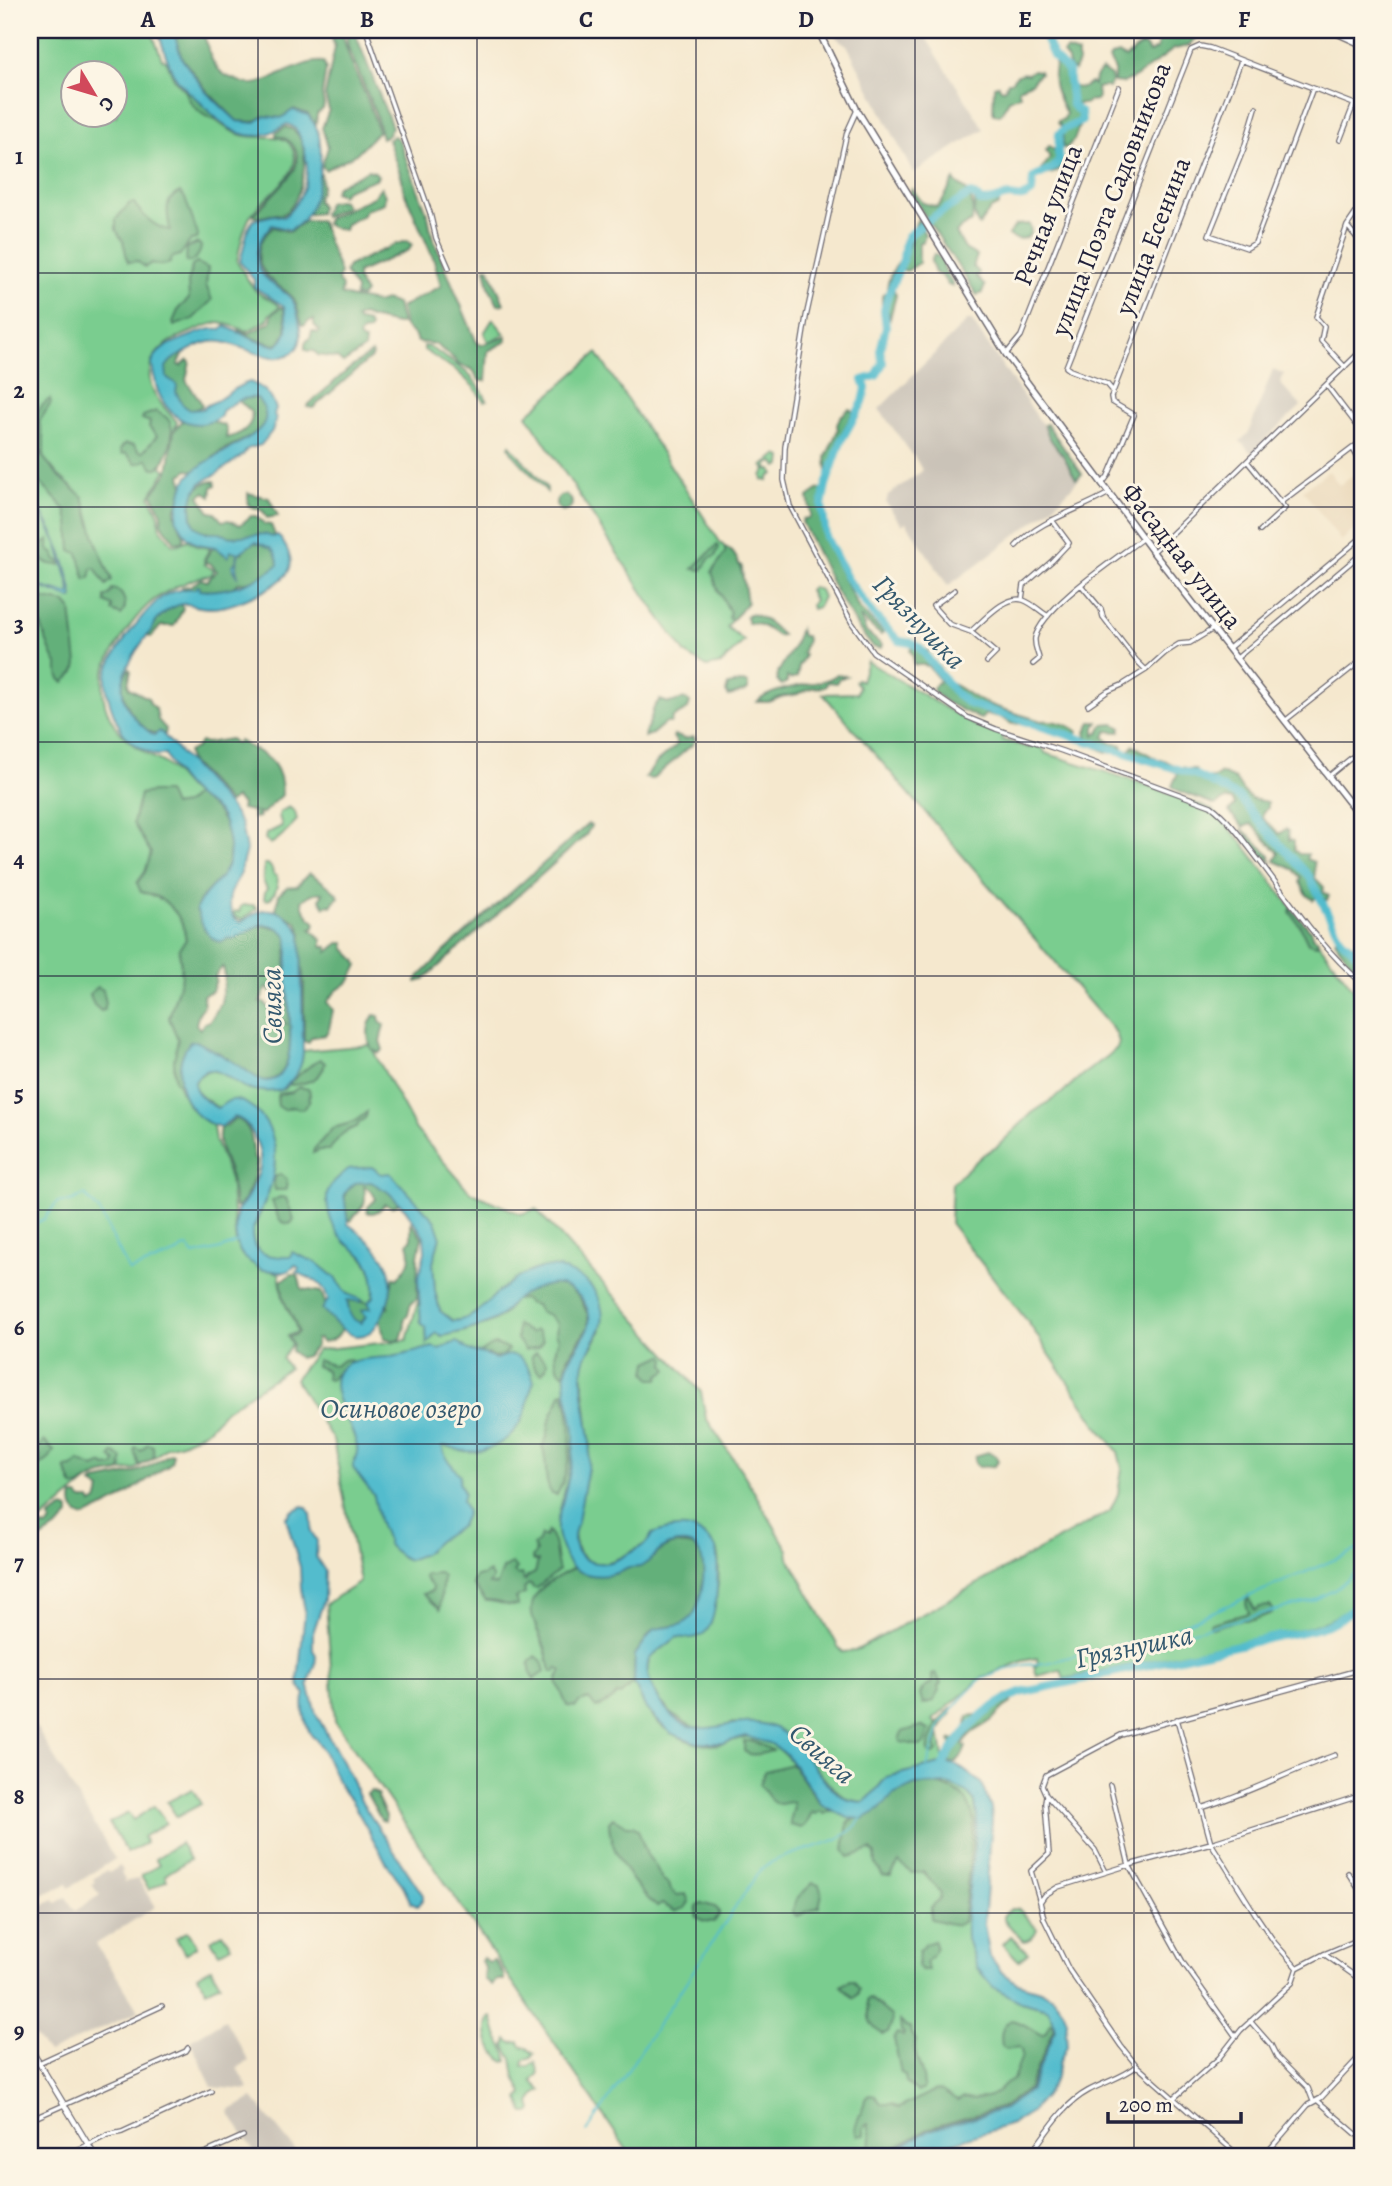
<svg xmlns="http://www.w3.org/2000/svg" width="1392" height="2186" font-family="Alegreya,serif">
	<rect width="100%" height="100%" fill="#fcf5e5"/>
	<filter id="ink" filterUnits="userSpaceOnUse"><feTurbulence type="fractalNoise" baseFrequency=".0143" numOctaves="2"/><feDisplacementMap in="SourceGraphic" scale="14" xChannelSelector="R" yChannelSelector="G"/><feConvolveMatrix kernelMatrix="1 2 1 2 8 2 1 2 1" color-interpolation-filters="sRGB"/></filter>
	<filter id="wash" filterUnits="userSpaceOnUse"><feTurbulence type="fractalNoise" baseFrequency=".00686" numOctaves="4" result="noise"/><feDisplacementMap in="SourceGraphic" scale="28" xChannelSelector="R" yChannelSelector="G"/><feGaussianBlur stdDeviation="1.57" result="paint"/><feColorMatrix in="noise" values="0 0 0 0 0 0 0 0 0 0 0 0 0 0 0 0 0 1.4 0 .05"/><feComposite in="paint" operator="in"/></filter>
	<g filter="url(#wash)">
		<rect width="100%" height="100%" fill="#f5e8ce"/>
		<!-- built -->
		<path fill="#ead8ba" d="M1362 470V523L1341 541 1303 490 1329 471 1339 485Z"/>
		<!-- industrial -->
		<path fill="#cac3b8" d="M835 30H921L984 129 913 173 847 45 838 39Z
			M968 320H971L1040 421 1081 477 1052 508 948 586 906 522 902 525 886 503 888 495 921 472 922 470 917 461 879 409Z
			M1273 369 1284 374 1280 383 1301 406 1251 453 1240 441 1248 434Z
			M30 1717 115 1859 69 1888 67 1884 30 1900Z
			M120 1866 123 1871 121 1873 125 1880 123 1882 138 1879 155 1907 96 1944 139 2011 48 2053 35 2036 32 2038 30 2034V1911L54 1900 56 1903 66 1897 75 1911 100 1895 91 1884 95 1882 93 1879 106 1871 109 1873Z
			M225 2020 249 2061 237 2068 249 2089 247 2090 212 2087 191 2043 192 2039Z
			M253 2098 300 2156H257L229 2112 230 2110Z"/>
		<!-- green -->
		<path fill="#7acd8f" stroke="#4e7865" stroke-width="2" fill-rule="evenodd" d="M30 30H151L162 59 166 60C169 66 171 74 175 80 189 97 220 129 241 135 256 140 283 131 291 146 308 173 263 196 251 215 243 229 240 246 237 262 243 271 249 283 256 291 264 298 274 299 280 307L269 315 268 320 248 331C238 328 227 323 217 323 208 324 199 329 191 332 168 341 146 353 150 381 153 397 167 411 177 422L162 467 166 470 150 496 159 515V526L173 545 179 544 188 540 197 546 210 548 204 559V564L214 570 211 575C194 577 160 593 148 605 133 619 110 653 104 673 102 682 103 701 107 710 115 732 132 745 151 756 155 759 161 760 165 764 176 772 183 787 195 795L185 804 172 806 134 823 151 853 141 892C165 895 184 916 186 940L179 949 182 976 169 1018 178 1039 174 1070 178 1084 187 1103 195 1113 213 1126 215 1140 230 1179 236 1243 242 1255 262 1270H269L279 1273C281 1282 281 1292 284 1301 287 1311 296 1321 297 1332L288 1336 291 1344 282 1359 289 1368 226 1410 206 1431 182 1443 167 1447 154 1458 135 1469 101 1475 88 1481 30 1530ZM74 74H116V116H74Z
			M493 319 505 334 488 342 484 333Z
			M424 346 429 347C454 363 473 372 487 400L484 401 473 386 457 371 424 350Z
			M597 353 720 542 742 567 744 599 727 627 744 641 721 664 707 667 686 654 651 605 527 415Z
			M510 445 547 488V492L513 454 509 447Z
			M777 455 782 457 781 465 777 467 774 462 768 464 767 470H772L774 474 770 476 768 481 763 480 762 476 766 469 763 466Z
			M812 587 820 590 823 597 818 607 812 609 811 605 814 600 809 590Z
			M867 661 974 725 1003 735 1002 740 1030 748V744C1035 744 1044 747 1045 753L1156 788 1213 810 1241 841 1362 1000V1599C1340 1617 1329 1621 1302 1629L1064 1679 1061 1670 1037 1676 1034 1666 1038 1665 1037 1658 1022 1661 980 1679 933 1720 938 1726 944 1763 887 1777 869 1798 862 1802 847 1799 828 1783 796 1744 734 1723 718 1728H695L673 1715 661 1702 650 1682 647 1670 649 1659 677 1637 711 1623C715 1604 724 1564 715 1547 712 1542 707 1540 703 1536 673 1508 628 1570 590 1563L579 1553 576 1546 574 1534 588 1468 590 1442 582 1371 585 1358 601 1331 586 1281 502 1289 477 1313 463 1320 453 1321 440 1311 435 1291 433 1263 440 1236 381 1174 337 1179 346 1243C371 1259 379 1279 371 1308L347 1294 334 1277 290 1257H274L264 1255 255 1247 251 1234C271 1187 297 1136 243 1102L218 1108 200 1095 194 1086 197 1078 208 1070 223 1073 249 1089 275 1091 285 1089 296 1076 302 1061 303 1051 370 1045 416 1130 470 1192 521 1214 536 1209 701 1392 706 1418 745 1476 788 1550 789 1558 839 1648 843 1652 855 1651 1110 1511 1118 1494 1122 1468 1118 1452 1096 1424 1028 1322 950 1223 952 1183 984 1154 997 1147 1032 1113 1062 1093 1082 1075 1108 1056 1117 1048 1119 1042 1116 1033 823 694 857 693 859 686 855 681 857 679 861 681Z
			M289 807 295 812 297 820C289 828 280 840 270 844L265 839 266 834 282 826 279 816 280 812Z
			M264 864H268L272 869 273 874 277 877C279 884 275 896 268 900L264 899 265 892 267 889 263 881Z
			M244 905H253L257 908 243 919 237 918 233 913 235 911 239 912 241 906Z
			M566 1287 581 1296 589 1314V1327L570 1357 574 1438 570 1467 557 1523 558 1535 565 1556 574 1568C546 1583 522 1594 537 1630 542 1641 546 1649 548 1661L562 1671 557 1679 579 1702 617 1693 634 1683C638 1691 641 1700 646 1707 660 1732 696 1751 725 1743 747 1737 749 1732 771 1744 794 1756 799 1780 816 1798 824 1806 834 1808 843 1815L915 1784H948L965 1791 975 1802 977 1819 967 1939 1021 2002 1048 2009 1053 2019 1055 2031 1030 2090 1004 2109 930 2130 884 2156H631L335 1721 326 1604 360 1582 333 1440 295 1379 317 1350 407 1340 419 1298 421 1323 426 1327 427 1342 436 1333 442 1336C462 1332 483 1328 500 1317 507 1312 509 1306 514 1300 529 1286 548 1288 566 1287Z
			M192 1789 201 1804 177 1817 167 1802Z
			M154 1806 166 1823 143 1837 146 1843 127 1853 109 1823 128 1813 133 1820Z
			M180 1843 190 1859 165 1875 167 1880 149 1890 141 1876 159 1865 155 1859Z
			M1012 1908H1018L1037 1929C1035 1935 1030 1941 1023 1941L1004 1920V1915Z
			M188 1931 197 1946 185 1954 176 1938Z
			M222 1933 231 1946 219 1953 211 1940Z
			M1011 1936 1028 1953 1019 1961 1003 1944Z
			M211 1968 220 1984 206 1991 198 1976Z
			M492 2017 497 2035 506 2053 507 2061 504 2062C490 2051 483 2035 489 2018Z
			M507 2039 512 2043 519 2042 521 2046 527 2048 534 2054 530 2059 524 2060 523 2066 529 2067 535 2062 539 2073 532 2081 542 2091 535 2095 530 2103 532 2110 530 2113H524L519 2099 523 2094 515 2077 512 2059 505 2046Z
			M953 2142 955 2145 944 2156H910Z"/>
		<!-- forest -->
		<path fill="#63b07a" stroke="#42695a" stroke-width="2" fill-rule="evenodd" d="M173 30H203C208 50 211 71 233 79 238 80 244 84 249 84 267 86 301 59 323 62L326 69 322 94 324 105 323 109 317 114 316 125 308 114 294 109 281 118 264 116 254 122 237 121 208 92 182 58Z
			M346 30H354L392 127 388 135 382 138 375 112 348 47Z
			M1154 30H1204L1188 46 1174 49 1136 77 1123 83 1114 82V68L1109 59 1111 56 1119 54 1125 58 1142 45 1147 48 1149 53 1157 49 1159 38Z
			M343 34C349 68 371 98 378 132L356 154 325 170 322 166 328 147 322 128 329 110 325 95 335 47 332 39 334 35Z
			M1066 50 1078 54V62L1074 71 1069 67 1068 60 1063 54Z
			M1056 60 1068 72 1070 103 1081 117 1078 122 1063 128 1058 123V121L1064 119 1066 114C1056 91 1050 87 1056 60Z
			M1033 70 1039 71 1040 73 1031 83 1018 88 1020 95 1009 100 1000 115 993 114 994 86 998 85 1001 89H1005L1008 82H1011C1016 75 1020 72 1028 74Z
			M1102 70 1111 76 1112 81 1108 88 1105 86 1097 88 1098 97 1096 100 1088 101 1085 104H1074L1073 87 1082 88 1091 83 1094 85 1095 77Z
			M186 90H188L216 118 215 120C203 117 187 103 186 90Z
			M1080 124 1074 140 1066 148H1063V131Z
			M286 127C316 132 305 203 282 215 272 211 264 220 254 216V213C259 210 294 173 295 168 301 153 293 138 276 136V133Z
			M394 136 399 140 428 216 432 236 476 341 480 345 506 337 507 341 488 351 486 381H480L472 369 459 365 453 358 435 344 418 342 414 335 405 327 401 307 441 286 434 260 403 189 402 179 388 140Z
			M1049 146 1059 154 1063 165C1058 172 1052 175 1044 174L1041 170 1050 158 1046 150Z
			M368 170 375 172 378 176 376 179 346 190 342 195 334 192 337 186Z
			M317 174H321L322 186 317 200 321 207 319 213 304 215Z
			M954 180C957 185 964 187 968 192 973 199 973 213 972 222L962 226 956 233 965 249 977 256 973 267 979 272 978 276H975L985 286 982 293 977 295 910 193 912 189 923 203 937 207 941 203Z
			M381 187 385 196 384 203 366 210 362 216 346 224 344 230 331 227 326 224 327 219 373 197Z
			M180 192 185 198 198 235 196 239 191 240 180 255 171 258 170 263C164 265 158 267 152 263L145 267 137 261 128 262 123 241 116 230V219L130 203H134C141 214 156 229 170 230 168 215 162 200 180 192Z
			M975 197 981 203 997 199 999 201V205L991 209 979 225 977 223 974 213Z
			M338 200 343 201 346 207 324 217 323 213 328 203Z
			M918 219 925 235 923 242H919V263L907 271 899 269 892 286 896 295 890 318 886 307 882 305V296L887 291C887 273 902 261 909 245 914 236 912 228 918 219Z
			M320 220 340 273 338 281 342 286 341 294C353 300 364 298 376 303L385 300 397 304C399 311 400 317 402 324 397 325 368 318 362 315L356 318 358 321 366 322 370 326 369 331 362 332 359 336 361 340 365 341 364 349 343 363 337 358 318 355 314 351H308L305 349V343L310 338 312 331 318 333 320 331 314 325V319L307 322 305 325H302C299 317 298 304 293 298 286 289 274 285 267 276 253 259 257 240 273 227L289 232 305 221Z
			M1029 224C1036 239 1020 242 1008 235L1016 225Z
			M407 241 412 245 409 250 357 273V279L365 293 361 297 355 296 356 290 345 272 348 266 396 244Z
			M198 243 201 246C201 253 194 264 186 262L187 248Z
			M934 254 942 259C943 273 951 276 953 287L948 285 942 276 935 273 931 261Z
			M197 263 208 268 206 285 212 300 193 319 174 326 173 322 179 308 189 299 188 283 192 266Z
			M485 268H489L504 304 498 305 489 287Z
			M283 306C286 322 291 335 276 345L255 339 238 330 250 333 271 322 272 314Z
			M185 351 178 365 181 366 188 360 190 362 186 380C190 389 201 398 202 406L192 411C171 403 167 386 164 367L169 358Z
			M372 353 373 356 367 361 313 408 307 407 308 405 350 368Z
			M251 395C259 397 263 402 265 410 271 436 235 441 220 452 212 458 205 465 198 471L188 470 181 475 183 484 181 505 176 507 175 515 184 536 183 542H175L161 523 162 514 152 494 168 472 174 431 184 419 204 418 225 426 227 432 226 438C246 435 265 415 239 402V398Z
			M50 399 51 403 39 422 44 440V454L37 451C37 444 33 441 32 435 29 422 40 405 50 399Z
			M849 409 852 410 853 413 838 440 831 468 827 470 826 457 838 430 837 425 840 417Z
			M156 411C159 413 163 415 166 417 179 429 168 458 158 468H153L147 459 140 463H135L126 453 122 454 120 449 125 444 134 445 139 451 143 452 157 436 149 427 150 422 142 419 143 416Z
			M1047 424 1082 474 1076 479C1071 471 1067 461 1062 454 1053 443 1049 439 1044 425Z
			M30 449 44 458 58 475 83 497 97 544 112 580 106 585 95 568 92 569 90 578 85 579 78 553 71 551 69 521 65 509 30 472Z
			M215 481 216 485 212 487 211 496 205 492 199 496 210 512 215 513 222 521 229 520 240 525 251 516H256L265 524 271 525 275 535 273 537C260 532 248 537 234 537 228 537 224 534 218 533 203 531 193 533 191 512 191 506 191 496 195 491 201 484 206 482 215 481Z
			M819 489 823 490 822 521 831 553 859 609 883 632 881 635 860 617 866 632 882 645 881 648 873 647 858 628 834 588 802 522 803 519 809 518 811 515 808 497Z
			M248 493 269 498 278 516 267 518 263 511 248 505Z
			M556 503a8 8 0 1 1 16 0a8 8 0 1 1-16 0Z
			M49 540 48 549 54 554 55 559 61 562 60 565C47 564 47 565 37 554L39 547Z
			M251 543H265L277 551 279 570 253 581 238 583 229 590 217 592 183 589 182 587 190 586 201 579 207 581 217 571 210 563H205L206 557 215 545 228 552 234 550 242 553 245 546Z
			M717 545 719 547 715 557 710 558 702 570 693 569Z
			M725 547C742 553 744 586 747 602L740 612 731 621 729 618 730 612 718 590 712 572 725 553Z
			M112 589C124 590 129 606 121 615L112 611V606L105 602V597L110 594Z
			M39 598 66 603 71 609 77 664 75 672 64 682C57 679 58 672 58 665 52 659 35 612 37 603 37 601 38 600 39 598Z
			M180 604 183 608C181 614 177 620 174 626H161L151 637 146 636C154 621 164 610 180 604Z
			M748 614C763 615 772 626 782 635L778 636C769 630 760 622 748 623L746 617Z
			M800 629 802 636H806L807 640 802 653 805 655 799 666 797 677 790 679 787 677V682L782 685 777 681V674L793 647Z
			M915 644 920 645 921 649 928 651 929 659 940 668 941 676 939 679 928 666 924 665H915L913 663V655L910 651Z
			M129 669 131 671 128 683 129 688 148 698 150 703 156 709 158 720 166 729 165 735C160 733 154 734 149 731 131 720 113 687 129 669Z
			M837 674 846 676 838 679 837 683 828 682 825 687 812 688 798 694 781 697 769 702H757C775 684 826 686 837 674Z
			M939 681C958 682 967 696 983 702 1002 710 1022 715 1041 721 1053 720 1070 724 1078 732L1076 735C1055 739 1030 720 1012 724L1000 717 986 714 981 719 978 718 946 702 934 692 933 688Z
			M743 682 748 684V690L729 696 726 692 728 685Z
			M685 699 690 702 688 709 672 718 671 723H665L652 734 644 737C644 729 648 729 650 721 653 712 652 707 660 700L669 703Z
			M1091 722H1098L1095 727V735L1099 733 1103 725 1114 724 1121 728 1120 732 1107 731 1104 737 1110 742 1122 745 1123 749 1120 753 1106 752 1089 743 1086 732Z
			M674 735 685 739 694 737 695 739 693 744 654 778 652 779 645 778 657 762 676 746 677 743 673 737Z
			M230 739 236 744 239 741C266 757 282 759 282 795L262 814 257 813 259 817 253 818 252 811 241 809 242 804 235 798 229 803 189 760 188 752 197 747 200 742 207 743Z
			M1133 745 1158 760H1164L1180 768 1183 767 1186 769H1195L1197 775C1206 779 1213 781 1221 773L1235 779 1243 791 1251 799 1268 802V808L1263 811 1262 818 1279 834 1286 829 1288 831 1289 840 1294 841V850L1299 854H1308L1306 859 1314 862 1315 878 1324 887 1323 892 1329 896 1327 900 1318 896 1313 900 1307 895 1300 882 1301 877 1293 869 1275 861 1279 853 1251 824 1243 827 1229 812 1235 805 1232 800 1226 799 1215 805 1177 790 1172 786 1178 773 1164 767 1141 761 1135 752 1132 753 1130 750Z
			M153 792H167L173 806 185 804 195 795C202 801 216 807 220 816 231 833 234 863 220 879 210 889 201 895 196 909L205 930 220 942 228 938 234 939 258 925 278 928 287 936C289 946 286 953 286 963 286 970 286 978 287 985 287 1008 304 1088 259 1080L218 1052 180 1075V1084L175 1081 174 1060 178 1039 169 1018 182 976 179 948 186 940C184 916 165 895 141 892L137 883 145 872 151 853 133 823 140 794ZM223 966 225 976 221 1003 210 1021 204 1023 200 1029 196 1024 199 1013 204 1005 203 995 212 991 216 980 215 976ZM267 987 283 1008 280 1015 286 1024C274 1021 272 1010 264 1002H260Z
			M588 824 591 826 586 835 423 980 416 982V980L444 952Z
			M1242 829 1270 855 1271 862C1259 854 1248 841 1242 829Z
			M309 873C317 877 334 889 339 897L334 901 331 906 328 905 325 907 320 899 323 893C314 892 309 895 302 901 303 910 308 917 315 922L314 928 311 929 322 940V946L328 947V952L339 943H344L345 949 356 960 358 965 350 981 336 991 327 1002 333 1010 329 1029 325 1035 312 1037 308 1043 304 1041V985L300 947 302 934 297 922 276 910 279 894 287 887 297 886Z
			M1291 908 1311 931 1312 936 1318 940 1317 945 1308 943 1300 926 1290 912Z
			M1337 937C1353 944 1371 949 1359 970L1355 969C1349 959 1341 951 1335 940Z
			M98 987 103 990 106 1003 104 1010 101 1011 94 1005 89 994Z
			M374 1015 379 1016 380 1022 384 1025 380 1041 383 1050 379 1053 371 1049C367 1036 366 1027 374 1015Z
			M320 1059 325 1063C322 1080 306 1084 291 1085L290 1082C300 1075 309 1065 320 1059Z
			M299 1087 309 1089C311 1097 310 1105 302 1109L292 1107 284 1110 278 1106 277 1098 279 1094 292 1092Z
			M367 1112 366 1117 359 1123 357 1127C339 1133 341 1136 329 1150H320L313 1153 314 1149 333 1128 354 1122Z
			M236 1118C253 1126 252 1142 254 1159L257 1160C257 1173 247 1201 237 1208L235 1207C234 1198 233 1187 231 1178 227 1161 215 1146 220 1128 228 1128 230 1120 236 1118Z
			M280 1174 287 1179 286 1190H275L273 1178Z
			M354 1180H372L395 1197 398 1205 392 1207 385 1204C380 1210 375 1215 367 1212L368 1207 376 1199 372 1192 364 1186C368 1211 360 1205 351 1221L348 1220C345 1201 340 1195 354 1180Z
			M280 1197 286 1198 294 1220 290 1224 282 1222 278 1217 272 1201Z
			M411 1222 422 1237 418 1256 417 1299 411 1303 408 1315 404 1320 405 1326 401 1339 392 1340 384 1338 379 1314 383 1309 389 1308V1295L394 1277 397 1279C408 1266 413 1260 408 1243L411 1240Z
			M292 1274 298 1275 302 1289 321 1292 328 1310 344 1324C339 1337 336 1339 322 1343L319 1339H316V1346L306 1356 299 1358 291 1351 292 1343 288 1337 295 1335 298 1332C296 1322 290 1313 286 1305 282 1298 283 1289 281 1281Z
			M551 1281 566 1285 580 1298 588 1315V1327L568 1358 564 1375C553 1367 554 1350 559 1339L556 1334 557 1324 549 1315 540 1312 536 1305 530 1304 524 1299 517 1300 515 1297 529 1289Z
			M349 1300 368 1302 371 1308 365 1320 360 1324C349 1318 346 1311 349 1300Z
			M517 1325 531 1333 535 1330 538 1331 543 1340 539 1347 525 1350 517 1339Z
			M494 1344 507 1348 508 1350 503 1356 494 1357 489 1354 485 1355 480 1353Z
			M536 1352 547 1362 546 1368 542 1373C535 1371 531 1362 532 1356Z
			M663 1355 666 1359 665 1365 668 1370 660 1375 659 1379H651L646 1373 648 1362Z
			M350 1359 351 1364 337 1373 330 1380 327 1379 326 1370 316 1366 317 1360 335 1366 343 1360Z
			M564 1392C574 1425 573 1464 557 1495L552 1494C542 1480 549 1462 542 1447 550 1437 547 1425 552 1414 556 1406 559 1401 561 1393Z
			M44 1441 54 1451 48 1460 39 1466 40 1456 33 1453Z
			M148 1444 153 1446 154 1457 139 1466 134 1450 136 1448 141 1451Z
			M988 1452 996 1456 998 1461 995 1466 978 1467 975 1463V1456Z
			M113 1453H115L123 1459 121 1466 123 1467 120 1472C104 1474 92 1477 79 1487L73 1486 65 1468 72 1467 79 1461 94 1468 103 1464 105 1467 114 1466 116 1462 111 1457Z
			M170 1453 173 1454 171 1463 119 1500 85 1517C74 1514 70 1506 73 1496H78L82 1500H90L92 1504 97 1501 101 1490 92 1484 95 1481C129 1474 141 1474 170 1453Z
			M63 1508 69 1510V1516L57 1528 30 1546V1537L43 1526 47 1527 51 1523 50 1517Z
			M548 1531C558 1543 554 1556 559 1570L537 1588H533L531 1584 527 1585 524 1589 525 1594 515 1598 518 1606C506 1607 498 1600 486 1601L472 1584 476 1576H482L489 1572 493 1579 489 1584 497 1585 503 1569 512 1564 517 1568 514 1572 517 1575 522 1574 524 1581 526 1580 527 1577 535 1573 538 1561H534L532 1558 536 1552 533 1545 538 1543 541 1535 545 1537Z
			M676 1544 695 1546C699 1551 702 1554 703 1560 707 1574 699 1613 688 1622 681 1628 661 1625 651 1632L635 1655 634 1683 620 1695 617 1694 610 1701 596 1708 589 1699 579 1702 576 1707 567 1706 557 1682 562 1671 557 1668 556 1672H552C548 1663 548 1654 544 1645 540 1634 534 1625 532 1614 528 1590 557 1577 574 1568 595 1578 607 1576 628 1568 633 1566 639 1567 644 1564 655 1557 662 1545 676 1544Z
			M436 1573H439L443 1576 440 1609 423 1594 432 1591V1587L424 1577 426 1574 432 1575Z
			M1248 1597 1255 1610 1259 1607 1270 1606 1273 1609 1272 1613 1253 1620H1238L1212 1628 1209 1627 1211 1623 1249 1613 1246 1603Z
			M536 1656 542 1661 545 1671 534 1679 531 1675 529 1663Z
			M935 1673 941 1683 938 1687 939 1691 933 1701 923 1704 920 1694 922 1690 932 1683V1674Z
			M1007 1695 1012 1698 1011 1703C1000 1709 1002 1711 994 1718 984 1728 969 1730 963 1744L966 1747C964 1754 958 1763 951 1763L948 1759 952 1747 950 1741 952 1739 955 1740 967 1726 968 1716 975 1715 978 1717Z
			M951 1709V1714C942 1723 933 1740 937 1751L934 1754 929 1753C926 1737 939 1719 951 1709Z
			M921 1726 929 1730 924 1744 920 1746 900 1742 899 1739 902 1732Z
			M744 1741H753L772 1750C765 1754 750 1757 744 1751Z
			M791 1764C807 1780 811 1799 831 1811L824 1814 821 1811 815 1814 812 1812 806 1825 801 1828 790 1825C789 1817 796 1810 793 1802 789 1802 785 1803 781 1804 770 1804 766 1791 760 1785L765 1771Z
			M927 1781C954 1790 968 1789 974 1821L963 1922 957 1925 931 1919V1907L940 1899 941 1893 923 1872 911 1873 899 1862 891 1876H883L876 1865 875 1854 871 1850 849 1857 844 1850 848 1822 872 1811 898 1787Z
			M371 1791 378 1794 377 1797 386 1816 385 1821 381 1820 367 1794Z
			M613 1818 627 1826H633L638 1830 647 1855 655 1865 662 1879 669 1884 671 1890 677 1895 686 1894 689 1902 685 1908 675 1911 662 1904 657 1907C635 1888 609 1852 609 1822Z
			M813 1883 819 1885 822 1894 819 1907 797 1916 792 1912 797 1898Z
			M701 1903 715 1907 719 1911V1915L714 1922 704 1921 696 1917 697 1906Z
			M934 1941C940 1949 931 1958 925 1962L928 1970H921L918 1966 919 1951 925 1944Z
			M483 1958 488 1962 494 1960 504 1975V1980H497L492 1985 484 1979 485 1968 481 1961Z
			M850 1980 854 1981 859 1989 858 1994 854 1998 841 1986Z
			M870 1998 891 2016 892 2023 888 2032 883 2034C868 2027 868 2015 867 2000Z
			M1011 2020C1023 2021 1031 2030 1042 2035L1046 2032 1050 2023 1053 2024 1054 2030 1028 2089 1003 2107 930 2128 881 2156H870L871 2137 868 2124 864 2127V2135L857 2136C851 2125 864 2112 865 2099L870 2095 875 2096 882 2104H892L899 2108 936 2090 942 2091 957 2101 963 2098 974 2100 990 2096 997 2092 1006 2083 1013 2079 1022 2056 1021 2049 1018 2047 1006 2049 1002 2046C1000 2035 1001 2026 1011 2020Z
			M900 2021 905 2026 910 2027 911 2034 916 2040C911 2058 927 2070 923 2090L917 2091 906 2082 905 2075 901 2073 894 2039 898 2033 903 2036 904 2033 901 2031Z"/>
		<!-- water -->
		<path fill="#52bccd" stroke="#3a6f84" stroke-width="2" d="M158 30H173L182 59 207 93 237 121 254 123 264 116 281 118 293 110 308 115C311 119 315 124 317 129 325 151 319 202 303 220 299 224 294 227 290 230L272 225C256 240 250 264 268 280 276 287 288 293 293 301 297 308 299 319 300 327 301 335 302 341 297 348 279 371 242 344 222 342 208 340 199 345 186 352 177 357 172 358 166 367L167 378 174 382 177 386 176 392 182 404 190 410 202 409C207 404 211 404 218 400 230 393 235 386 250 382 264 388 271 394 276 409L274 414 276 419 272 431 261 445 247 449 243 455 218 473 201 483 194 493 191 506 192 519 195 526 206 533H219L231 537 264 534 273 537 278 535C301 565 292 575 262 592 249 598 235 605 221 607 215 608 206 608 200 607 191 606 188 602 179 605 169 608 154 619 152 629 133 655 107 686 134 717 140 724 145 730 154 735L160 731 230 807 241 824 246 850 241 868V873L230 893 229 904 233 917 237 921 241 922C247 919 254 913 260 911 278 906 294 919 301 934L303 1051C302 1067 298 1073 288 1084 282 1091 282 1090 275 1091 267 1092 257 1091 249 1089 230 1083 209 1053 194 1083 195 1094 208 1103 217 1108 222 1106 226 1101 231 1100 241 1098 253 1107 259 1114 285 1142 275 1180 261 1211 258 1218 251 1229 252 1236 254 1257 274 1257 290 1257L292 1252 317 1263 334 1277 347 1294 363 1300 360 1302 349 1300 347 1301C350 1313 348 1318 361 1323L366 1316 362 1312V1310L371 1308 368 1302 374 1297C375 1285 373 1271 366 1260 360 1252 353 1249 346 1243 339 1236 334 1228 331 1220 322 1192 327 1187 348 1169L372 1167 381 1174 390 1173 435 1221 440 1236 433 1263 435 1291 440 1311 453 1321C471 1320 481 1309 493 1297 509 1282 534 1263 559 1268 566 1270 576 1275 583 1279 589 1283 596 1292 599 1299 612 1332 587 1340 583 1368 579 1390 589 1419 590 1442 590 1466 583 1491 579 1515 578 1522 575 1529 574 1536 573 1564 600 1568 620 1558 633 1550 646 1548 652 1534 679 1524 698 1524 716 1548 719 1566 719 1624 703 1634 694 1640 686 1638 677 1637L649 1659C645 1672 649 1682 656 1694 693 1759 728 1707 775 1728 806 1743 816 1783 847 1799 851 1801 858 1801 862 1802L869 1798 887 1777 944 1763 957 1765 981 1783 991 1808 992 1819 984 1924 990 1956 1001 1971 1017 1983 1040 1990 1053 1997 1063 2010 1067 2020 1066 2034 1067 2046 1059 2063 1055 2080 1045 2096 1031 2112 1012 2124 910 2156H884L930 2130 1004 2109 1030 2090 1055 2031 1053 2019 1048 2009 1021 2002 993 1987 977 1968 967 1939 966 1913 977 1819 975 1802 965 1791 948 1784 915 1785 893 1795 879 1810 863 1819 848 1818 822 1805 786 1754 771 1744 745 1736 725 1743H697L670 1733 646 1709 634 1683 635 1655 654 1629C681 1625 693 1627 700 1597 706 1573 708 1533 669 1545 658 1548 651 1563 640 1567 637 1568 633 1567 629 1568 626 1569 623 1571 620 1572 601 1579 573 1577 565 1556 562 1548 557 1539 557 1531 556 1520 560 1509 563 1500 568 1480 574 1458 574 1437 575 1417 563 1393 565 1375 568 1355 582 1345 588 1328 593 1314 584 1298 573 1291 566 1286 558 1283 549 1285 537 1287 525 1292 515 1300 508 1306 506 1313 497 1318 480 1328 462 1332 442 1336L436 1333 427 1344 426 1327 421 1323 418 1279 425 1252 424 1236 405 1209 388 1192 371 1182 354 1183 344 1194 348 1224C387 1252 406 1278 378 1323 374 1330 366 1337 356 1336 343 1334 331 1318 322 1309L328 1300C323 1280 313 1281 297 1272L299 1268 295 1265C287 1278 274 1269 262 1270 256 1266 248 1261 243 1256 233 1244 235 1224 237 1210 246 1203 255 1182 259 1172 264 1154 253 1121 234 1117L221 1127C184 1120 167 1070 190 1042L196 1041C215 1051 234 1061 251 1074 256 1077 260 1081 266 1081 303 1080 287 1002 287 979 286 965 290 950 287 936 268 914 253 929 234 939L228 938 220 942C206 938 201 922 196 909 203 890 225 880 229 860 231 850 226 821 219 813 214 806 204 802 197 797 184 786 172 769 165 754 157 757 152 754 145 750 137 746 128 741 124 734 115 721 105 694 106 678 107 659 147 606 164 596 171 591 186 588 195 589L197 586 200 587 199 590C226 593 256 582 278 565 278 550 269 546 255 542L239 553 236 566 238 578 232 566 236 561 237 552 231 551 228 557 215 547 197 544 187 537 176 519C179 507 180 487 188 477 204 457 255 441 264 423 268 413 263 406 257 398 242 396 233 403 222 411L221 416C191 438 160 411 155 380 154 376 152 368 152 364 155 349 173 343 185 338 197 334 208 327 221 329L225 326 255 340 276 346C292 336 287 322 284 306L254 287V280L240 262 248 229 253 220 274 215 283 217C290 213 293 207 298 200 310 180 309 161 301 140 298 131 296 127 287 124 248 150 226 129 198 100 190 93 180 85 175 76 167 62 162 45 158 30Z
			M42 514C58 539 68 567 73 596L72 599 30 583V579L41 587 70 594 69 585 58 546Z
			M456 1342C460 1343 463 1346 467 1349 475 1354 486 1352 495 1359 501 1358 506 1354 512 1355 523 1355 531 1372 534 1381 529 1392 529 1402 525 1413 515 1439 490 1454 463 1451 455 1450 450 1445 442 1446L446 1458 460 1475 459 1482 464 1492 462 1501 467 1512 461 1526 438 1541 424 1554 408 1560 400 1556 389 1546 379 1520 374 1496 353 1468C352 1460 359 1455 357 1447 354 1428 340 1412 336 1392 328 1353 374 1360 396 1356 409 1354 420 1350 433 1347L439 1349Z
			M303 1506 307 1508 311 1514 312 1523 311 1531 317 1541 316 1557 325 1571 324 1600 313 1633V1650L316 1655 315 1666 308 1684 316 1714 349 1774 362 1803 423 1895V1899L417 1906 411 1903 402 1884 389 1867 351 1800C334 1784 331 1760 317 1741 314 1736 312 1738 310 1733 305 1723 301 1704 305 1694L299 1685 298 1680 305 1611 301 1589 300 1567 286 1518 292 1511Z"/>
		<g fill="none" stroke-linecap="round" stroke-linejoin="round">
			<!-- stream -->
			<path stroke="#52bccd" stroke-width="2" d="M30 1226 44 1219 58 1202H71L85 1195 100 1212 129 1271 177 1253 182 1248 188 1247 194 1255 221 1249 238 1242
				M30 1241 35 1239
				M1177 1627 1362 1548
				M927 1767 940 1725 961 1699 980 1680 1005 1670 1024 1665 1046 1663 1110 1647 1166 1638 1312 1601 1336 1589 1362 1566
				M587 2132 760 1870C787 1847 844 1849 861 1819"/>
			<!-- river -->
			<path stroke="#52bccd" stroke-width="8" d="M1046 30 1044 36 1053 56 1068 71 1072 105 1081 113 1082 121 1064 129 1059 134 1058 153 1060 160 1053 168 1033 178 1032 192C1019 202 1016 194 1004 197 995 199 989 203 980 202L978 198 971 194 930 219 908 236 905 242 903 260 888 295 884 310 886 327 880 351 883 363 876 376 863 380 866 388 863 402 842 439 826 485 822 505 826 537 847 578 872 613 899 641 912 643 919 647 955 693 969 704 1196 775 1239 797 1256 818 1309 876 1341 939 1362 958
				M940 1772C953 1739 986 1705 1020 1693L1280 1636C1316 1630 1335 1627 1362 1601"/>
		</g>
	</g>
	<g filter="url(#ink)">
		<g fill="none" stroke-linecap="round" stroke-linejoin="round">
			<defs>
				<path id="minor" d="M366 30 430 213 436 238 449 268
					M1256 108 1244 148 1209 235 1247 248 1255 243 1313 88
					M857 110 847 132 806 317 785 447 784 480 790 506 852 623 873 652 967 717 996 729 1062 751 1211 806C1231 821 1245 843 1261 863 1292 904 1323 950 1362 983
					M1348 227 1362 244
					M1006 354 1021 336 1119 87
					M1345 367 1321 341 1324 326 1316 317 1347 226 1358 210 1362 168
					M1327 386 1362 432
					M1113 391 1107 384 1070 370 1066 367 1191 50 1200 46 1210 48 1354 104 1340 140
					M1353 449 1362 465
					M1247 461 1285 508 1260 531
					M1102 484 1108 476 1134 415 1112 402 1111 397 1241 61
					M1281 502 1362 441
					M1016 546C1041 519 1078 511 1109 493
					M1153 552 1362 350
					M1081 585 1101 609 1103 617 1136 660 1146 670
					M955 590 933 606 949 624 971 632 996 653 987 662
					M1022 599 1024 585 1052 561 1069 543 1052 520
					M971 631C983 621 1006 594 1023 600 1032 603 1040 611 1048 616
					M1229 648 1362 537
					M1237 658 1362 553
					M1033 664 1039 659C1038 652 1034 647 1035 638 1043 606 1116 559 1143 538
					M1088 705 1108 691 1122 685 1146 670 1165 653 1179 644 1190 643 1213 629
					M1286 720 1362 660
					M1329 776 1362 749
					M1177 1719 1211 1843 1256 1915 1275 1943 1297 1968
					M1110 1785 1129 1865 1184 1964 1236 2037
					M1201 1808C1247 1794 1290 1771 1335 1755
					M1106 1872 1095 1850 1046 1795 1042 1786 1046 1775 1121 1735 1362 1669
					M1348 1873 1362 1894
					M1040 1902 1031 1871 1049 1854 1045 1803 1046 1795
					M1324 1954 1362 1981
					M1250 2021 1271 2045 1277 2057 1308 2088 1313 2101
					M30 2067 162 2006
					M1173 2099 1219 2058 1241 2030 1292 1983 1297 1968 1324 1954 1362 1938
					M1318 2101 1362 2139
					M30 2120 186 2051 188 2048
					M65 2156 108 2135 122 2132 211 2091
					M198 2156 243 2136
					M1029 2156C1046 2134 1062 2105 1088 2091 1104 2082 1122 2078 1137 2066
					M1239 2156 1137 2066 1121 2046 1069 1970 1044 1919 1040 1902 1045 1895 1058 1887 1129 1865 1211 1843 1362 1795
					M1264 2156 1308 2105 1321 2098 1362 2054"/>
				<path id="tertiary" d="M30 2048 95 2156"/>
				<path id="secondary" d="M818 30 857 110 1006 354 1153 552 1362 819"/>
				<path id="trunk" d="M1331 30 1362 44
					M1353 30 1362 34"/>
			</defs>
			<!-- minor casing -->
			<use href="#minor" stroke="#6c676e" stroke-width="6"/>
			<!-- tertiary casing -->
			<use href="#tertiary" stroke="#6c676e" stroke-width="7"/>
			<!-- secondary casing -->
			<use href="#secondary" stroke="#6c676e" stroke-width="8"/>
			<!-- trunk casing -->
			<use href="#trunk" stroke="#6c676e" stroke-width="9"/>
			<!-- minor -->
			<use href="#minor" stroke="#fff" stroke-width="3.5"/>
			<!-- tertiary -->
			<use href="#tertiary" stroke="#fff" stroke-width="4.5"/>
			<!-- secondary -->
			<use href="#secondary" stroke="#fff" stroke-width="5"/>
			<!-- trunk -->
			<use href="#trunk" stroke="#fff" stroke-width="6"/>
		</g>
	</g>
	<!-- grid -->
	<path fill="none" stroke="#22223b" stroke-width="2" stroke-opacity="0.55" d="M258 30V2156M477 30V2156M696 30V2156M915 30V2156M1134 30V2156M30 273H1362M30 507H1362M30 742H1362M30 976H1362M30 1210H1362M30 1444H1362M30 1679H1362M30 1913H1362"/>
	<g text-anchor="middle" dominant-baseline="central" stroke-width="6" stroke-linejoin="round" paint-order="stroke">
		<!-- street labels -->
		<g font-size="26" fill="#22223b" stroke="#fcf5e5">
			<text transform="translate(1111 199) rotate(-69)">улица Поэта Садовникова</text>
			<text transform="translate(1048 215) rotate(-69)">Речная улица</text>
			<text transform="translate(1153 236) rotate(-69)">улица Есенина</text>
			<text transform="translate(1182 556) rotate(52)">Фасадная улица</text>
		</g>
		<!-- water labels -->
		<g font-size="28" font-style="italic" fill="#33586e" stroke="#fcf5e5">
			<text transform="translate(919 622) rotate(46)">Грязнушка</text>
			<text transform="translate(272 1006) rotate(-91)">Свияга</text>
			<text x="401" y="1409">Осиновое озеро</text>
			<text transform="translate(1134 1647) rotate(-12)">Грязнушка</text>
			<text transform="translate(822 1754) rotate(41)">Свияга</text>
		</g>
	</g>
	<!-- margin -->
	<rect width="1392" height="2186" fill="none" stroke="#fcf5e5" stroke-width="77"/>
	<!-- north arrow -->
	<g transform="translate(94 94) rotate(128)"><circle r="33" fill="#fcf5e5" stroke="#a5a1a1" stroke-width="2"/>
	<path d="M0-5L12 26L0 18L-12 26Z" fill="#d1495b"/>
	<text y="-10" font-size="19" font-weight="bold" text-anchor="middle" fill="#22223b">С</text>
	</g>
	<!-- scale -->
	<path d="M1108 2112v10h133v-10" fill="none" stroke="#22223b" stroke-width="3.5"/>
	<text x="1119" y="2112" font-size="21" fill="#22223b" stroke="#fcf5e5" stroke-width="5" paint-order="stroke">200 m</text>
	<rect x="38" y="38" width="1316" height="2110" fill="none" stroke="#22223b" stroke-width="2.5"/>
	<g font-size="23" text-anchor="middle" font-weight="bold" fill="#22223b">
		<text x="148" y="27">A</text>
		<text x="367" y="27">B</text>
		<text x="586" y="27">C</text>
		<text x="806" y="27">D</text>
		<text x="1025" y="27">E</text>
		<text x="1244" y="27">F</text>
		<text x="19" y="164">1</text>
		<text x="19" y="398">2</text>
		<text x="19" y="632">3</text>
		<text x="19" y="867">4</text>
		<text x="19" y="1101">5</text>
		<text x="19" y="1335">6</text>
		<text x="19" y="1570">7</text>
		<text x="19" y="1804">8</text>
		<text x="19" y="2038">9</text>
	</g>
</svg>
